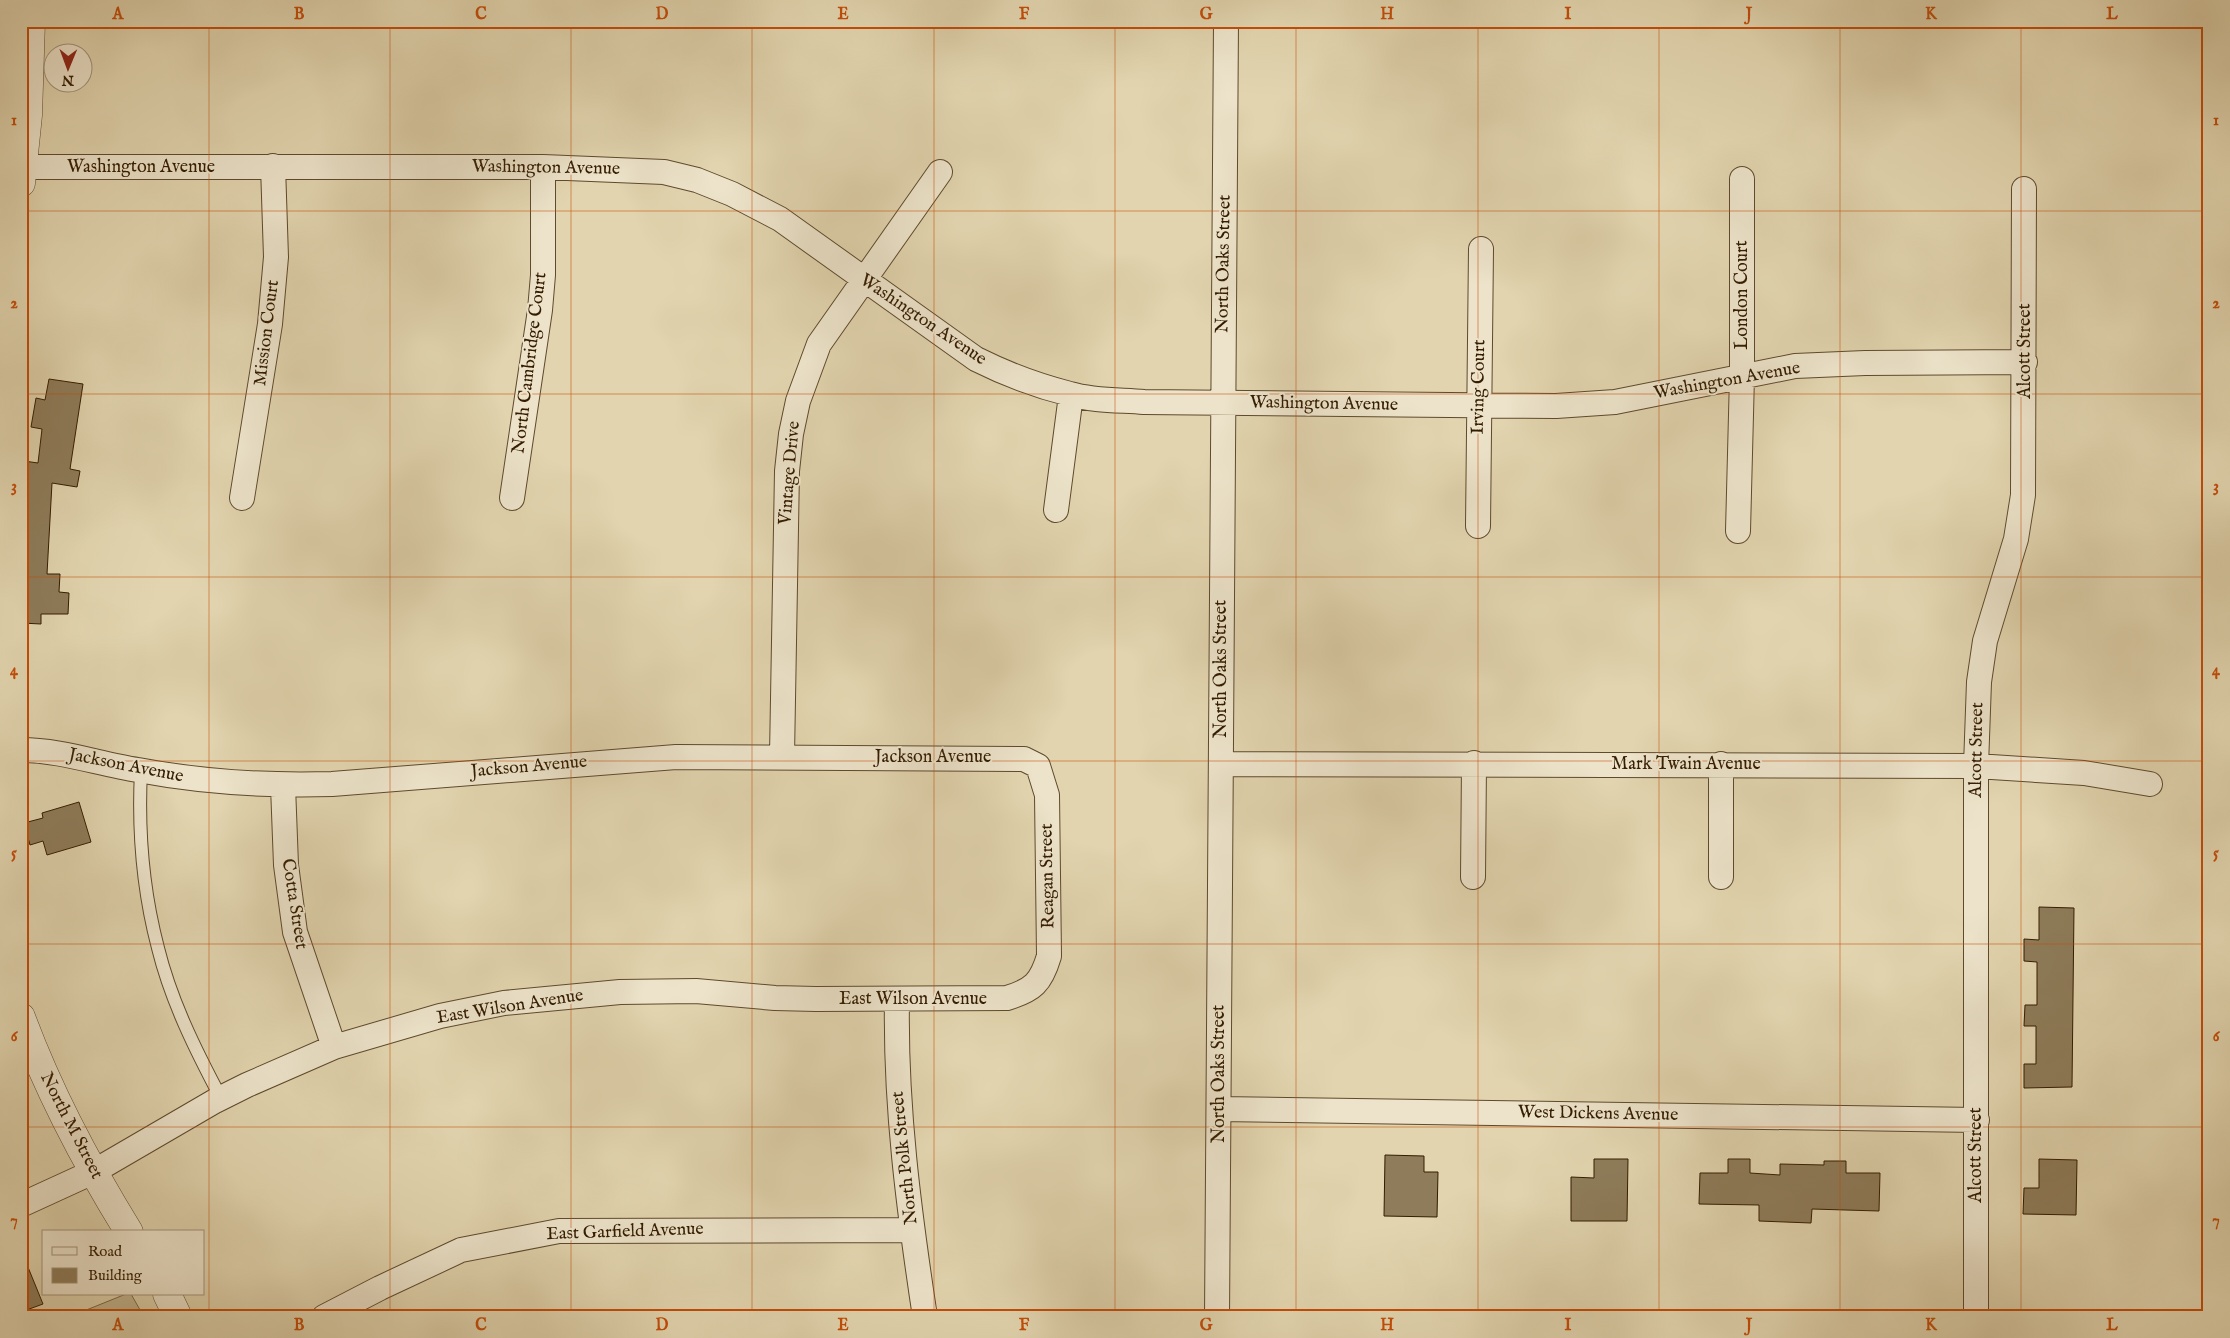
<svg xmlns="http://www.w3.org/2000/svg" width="2230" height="1338" font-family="'IM FELL English',serif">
	<rect width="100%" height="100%" fill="#e1d4ae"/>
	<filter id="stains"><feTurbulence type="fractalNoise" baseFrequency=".004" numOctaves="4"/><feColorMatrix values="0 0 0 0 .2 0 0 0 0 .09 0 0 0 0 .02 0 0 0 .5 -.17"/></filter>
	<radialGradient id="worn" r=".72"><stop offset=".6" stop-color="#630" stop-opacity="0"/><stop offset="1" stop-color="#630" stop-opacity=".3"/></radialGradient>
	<!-- green -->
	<path fill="#c4b590" stroke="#7c6848" d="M126 1294H131L144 1317H69Z"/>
	<!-- building -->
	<path fill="#8e7c5a" stroke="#341c00" d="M49 379 83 384 70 469 80 471 77 487 52 483 47 574H60L59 592 69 593 68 614H41V624L21 623V602H27L28 555 21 554V482L24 461 38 463 42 429 31 427 36 398 45 400Z
		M79 802 91 842 47 855 43 841 30 845 24 823 43 818 42 813Z
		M2039 907 2074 908 2072 1087 2024 1088V1064H2036V1026H2024L2025 1005H2037V962L2024 961V939L2039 940Z
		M1385 1155 1424 1156V1172H1438L1437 1217 1384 1216Z
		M1594 1159H1628L1627 1221H1571V1177L1594 1178Z
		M1728 1159H1750V1173L1780 1175V1164L1824 1165V1161H1846V1173H1880L1879 1211 1812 1209 1811 1223 1759 1221V1205L1699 1204 1700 1173H1728Z
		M2039 1159 2077 1160 2076 1215 2023 1214 2024 1188H2039Z
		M21 1250 43 1304 21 1312Z"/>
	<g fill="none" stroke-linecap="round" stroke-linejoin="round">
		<defs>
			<path id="service" d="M141 771C138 829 143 891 158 948 171 1001 196 1051 221 1098"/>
			<path id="minor" d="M21 167H543L664 172 697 180 732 194 780 219 976 359C1006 374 1038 386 1070 394 1094 401 1120 400 1144 402L1556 406 1615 402 1795 366 1865 363 2025 362
				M242 498 270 324 276 257 273 166
				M512 498 540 310 543 275V167
				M1056 510 1071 395
				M1478 526 1481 249
				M1738 531 1742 376V179
				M21 750C61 750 99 764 138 770 202 782 266 786 332 784L676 757 1024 759 1038 766 1047 795 1049 956C1041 983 1033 990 1007 998L816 999 775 998 696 991 620 992 504 1003 440 1016 334 1047 247 1085 215 1101 93 1172 21 1205
				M782 756 787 471 791 434 798 401 819 344 940 172
				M1221 764 1976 766 2084 773 2150 784
				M1721 764V877
				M283 786 286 865 295 932 334 1047
				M1473 877 1474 763
				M897 999C895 1106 909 1211 925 1317
				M1219 1109 1977 1120
				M324 1317 380 1288 461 1250 559 1231 912 1230
				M1217 1317 1226 21
				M1976 1317V766L1979 682 1985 641 2016 539 2023 495 2024 189"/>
			<path id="tertiary" d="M21 183 28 115 31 21
				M21 1017C49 1093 87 1164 129 1232
				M167 1294 178 1317"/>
		</defs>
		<!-- service casing -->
		<use href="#service" stroke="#5f4a2c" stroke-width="14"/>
		<!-- minor casing -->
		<use href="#minor" stroke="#5f4a2c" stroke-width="26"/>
		<!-- tertiary casing -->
		<use href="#tertiary" stroke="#5f4a2c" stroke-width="29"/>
		<!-- service -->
		<use href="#service" stroke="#ece3ca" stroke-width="12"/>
		<!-- minor -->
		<use href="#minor" stroke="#ece3ca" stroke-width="24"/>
		<!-- tertiary -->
		<use href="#tertiary" stroke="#ece3ca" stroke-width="28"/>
	</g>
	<!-- grid -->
	<path fill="none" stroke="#c44d0a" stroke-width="1" stroke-opacity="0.55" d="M209 21V1317M390 21V1317M571 21V1317M752 21V1317M934 21V1317M1115 21V1317M1296 21V1317M1478 21V1317M1659 21V1317M1840 21V1317M2021 21V1317M21 211H2209M21 394H2209M21 577H2209M21 761H2209M21 944H2209M21 1127H2209"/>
	<g text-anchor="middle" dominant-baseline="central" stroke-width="4" stroke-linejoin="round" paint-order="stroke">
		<!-- street labels -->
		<g font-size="18" fill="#341c00" stroke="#ece3ca">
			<text x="141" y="167">Washington Avenue</text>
			<text transform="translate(546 168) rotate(1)">Washington Avenue</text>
			<text transform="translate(1224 264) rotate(-89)">North Oaks Street</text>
			<text transform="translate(1742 295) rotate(-90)">London Court</text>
			<text transform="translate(923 320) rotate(34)">Washington Avenue</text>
			<text transform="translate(267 333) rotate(-83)">Mission Court</text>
			<text transform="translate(2025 351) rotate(-90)">Alcott Street</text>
			<text transform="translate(530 363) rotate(-83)">North Cambridge Court</text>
			<text transform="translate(1727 381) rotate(-10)">Washington Avenue</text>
			<text transform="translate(1479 387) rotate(-89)">Irving Court</text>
			<text transform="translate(1324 404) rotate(1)">Washington Avenue</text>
			<text transform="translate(790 473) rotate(-85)">Vintage Drive</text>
			<text transform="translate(1221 669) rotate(-90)">North Oaks Street</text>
			<text transform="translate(1977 750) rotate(-89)">Alcott Street</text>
			<text x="933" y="757">Jackson Avenue</text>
			<text x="1686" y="764">Mark Twain Avenue</text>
			<text transform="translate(126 766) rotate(11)">Jackson Avenue</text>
			<text transform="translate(529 767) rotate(-5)">Jackson Avenue</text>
			<text transform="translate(1048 876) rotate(-91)">Reagan Street</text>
			<text transform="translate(294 904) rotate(81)">Cotta Street</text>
			<text x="913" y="999">East Wilson Avenue</text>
			<text transform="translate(510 1007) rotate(-9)">East Wilson Avenue</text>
			<text transform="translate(1219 1074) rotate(-90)">North Oaks Street</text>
			<text transform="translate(1598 1114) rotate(1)">West Dickens Avenue</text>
			<text transform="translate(71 1126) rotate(63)">North M Street</text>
			<text transform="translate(1976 1155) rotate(-90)">Alcott Street</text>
			<text transform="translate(905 1158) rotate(-96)">North Polk Street</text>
			<text transform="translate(625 1232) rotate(-2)">East Garfield Avenue</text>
		</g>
	</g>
	<!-- margin -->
	<rect width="2230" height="1338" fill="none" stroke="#e1d4ae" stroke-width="55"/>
	<!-- legend -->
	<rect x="42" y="1230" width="162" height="65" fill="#ece3ca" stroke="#a29379"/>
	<rect x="52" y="1247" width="25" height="8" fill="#ece3ca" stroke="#a29379"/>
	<text x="88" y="1256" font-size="15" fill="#341c00">Road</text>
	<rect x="52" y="1268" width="25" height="15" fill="#8e7c5a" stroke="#a29379"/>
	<text x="88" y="1280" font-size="15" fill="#341c00">Building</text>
	<!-- north arrow -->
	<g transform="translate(68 68) rotate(181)"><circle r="24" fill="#ece3ca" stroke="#a29379"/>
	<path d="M0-4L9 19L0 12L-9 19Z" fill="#8f2418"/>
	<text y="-8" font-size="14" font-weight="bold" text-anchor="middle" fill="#341c00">N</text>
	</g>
	<rect x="28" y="28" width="2174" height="1282" fill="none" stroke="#c44d0a" stroke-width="2"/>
	<g font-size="16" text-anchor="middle" font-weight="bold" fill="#c44d0a">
		<text x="118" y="19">A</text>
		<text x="299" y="19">B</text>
		<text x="481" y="19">C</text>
		<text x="662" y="19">D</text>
		<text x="843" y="19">E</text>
		<text x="1024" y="19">F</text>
		<text x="1206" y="19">G</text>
		<text x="1387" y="19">H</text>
		<text x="1568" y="19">I</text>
		<text x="1749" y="19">J</text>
		<text x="1931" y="19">K</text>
		<text x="2112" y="19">L</text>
		<text x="14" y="125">1</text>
		<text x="2216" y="125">1</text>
		<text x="14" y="308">2</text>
		<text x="2216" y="308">2</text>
		<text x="14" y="491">3</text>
		<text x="2216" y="491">3</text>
		<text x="14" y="675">4</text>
		<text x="2216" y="675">4</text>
		<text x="14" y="858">5</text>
		<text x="2216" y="858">5</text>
		<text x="14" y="1041">6</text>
		<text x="2216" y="1041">6</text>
		<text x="14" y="1225">7</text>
		<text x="2216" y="1225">7</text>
		<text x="118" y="1330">A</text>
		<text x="299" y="1330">B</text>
		<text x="481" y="1330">C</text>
		<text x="662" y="1330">D</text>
		<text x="843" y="1330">E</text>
		<text x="1024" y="1330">F</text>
		<text x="1206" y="1330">G</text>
		<text x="1387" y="1330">H</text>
		<text x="1568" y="1330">I</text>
		<text x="1749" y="1330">J</text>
		<text x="1931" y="1330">K</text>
		<text x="2112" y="1330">L</text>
	</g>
	<rect width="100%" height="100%" filter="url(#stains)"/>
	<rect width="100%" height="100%" fill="url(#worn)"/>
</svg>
